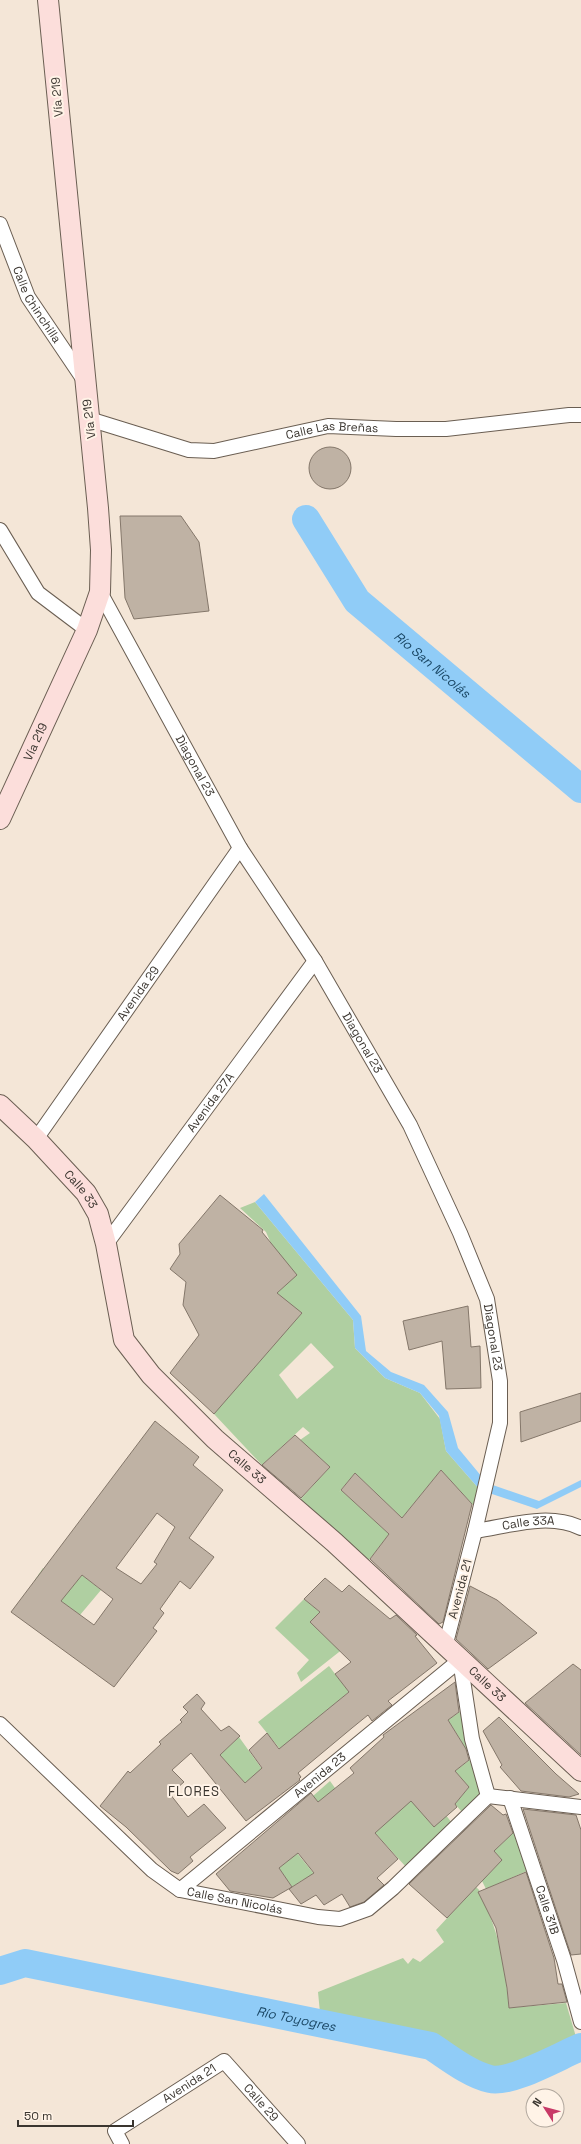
<svg xmlns="http://www.w3.org/2000/svg" width="581" height="2144" font-family="'Space Grotesk',sans-serif">
	<rect width="100%" height="100%" fill="#f4e6d7"/>
	<!-- green -->
	<path fill="#afcfa1" fill-rule="evenodd" d="M255 1202 353 1320 355 1348 385 1378 420 1393 440 1419 446 1451 480 1490 475 1507 441 1470 402 1518 355 1473 339 1492 341 1490 389 1534 369 1560 299 1501 330 1467 300 1440 310 1433 303 1427 262 1465 214 1414 277 1293 296 1275 273 1248 266 1232 240 1208ZM311 1343 334 1367 297 1399 279 1375Z
		M43 1568 71 1588 82 1575 101 1590 80 1615 34 1581Z
		M304 1599 320 1612 310 1622 335 1646 353 1641 301 1682 297 1673 309 1660 275 1628Z
		M329 1666 349 1692 280 1749 258 1722Z
		M461 1711 468 1750 458 1755 452 1749 462 1742 448 1720Z
		M239 1737 262 1769 245 1783 220 1755Z
		M471 1759 482 1794 462 1812 455 1804 469 1787 455 1771Z
		M416 1779 417 1807 433 1826 445 1814 452 1823 406 1867 368 1825Z
		M330 1781 335 1788 331 1817 313 1796Z
		M514 1832 527 1871 486 1889 482 1881 502 1860 494 1851Z
		M297 1853 315 1875 307 1882 304 1879 292 1887 279 1868Z
		M476 1887C484 1893 484 1902 488 1911 501 1942 506 1975 509 2008L566 2003 579 2047 506 2080 489 2079 470 2071 431 2045 321 2023 318 1992 403 1958 408 1964 413 1958 420 1962 444 1942 436 1930Z"/>
	<!-- water -->
	<path fill="#90ccf7" d="M264 1194 361 1316 366 1351 391 1372 424 1385 448 1412 458 1448 487 1483 539 1501 581 1480V1487L537 1509 480 1490 446 1451 439 1416 420 1393 385 1378 355 1348 353 1320 255 1202Z"/>
	<g fill="none" stroke-linecap="round" stroke-linejoin="round">
		<!-- river -->
		<g stroke="#90ccf7" stroke-width="28">
			<path id="s1" d="M306 519 357 601 581 789"/>
			<path id="s2" d="M0 1971 25 1963 431 2046C448 2057 469 2074 490 2079 511 2084 559 2056 581 2047"/>
		</g>
	</g>
	<!-- building -->
	<path fill="#bfb2a4" stroke="#84776a" fill-rule="evenodd" d="M309 468a21 21 0 1 1 42 0a21 21 0 1 1-42 0Z
		M120 516H181L199 542 209 611 134 619 125 598Z
		M220 1195 263 1230 262 1232 297 1275 277 1293 302 1313 214 1414 170 1373 199 1335 183 1305 186 1282 170 1269 180 1254 179 1244Z
		M468 1306 471 1347 480 1346 481 1388 446 1389 442 1341 409 1350 403 1321Z
		M581 1393V1421L521 1442 520 1412Z
		M155 1421 199 1457 193 1465 223 1490 189 1538 214 1557 190 1589 180 1581 160 1609 164 1613 153 1628 157 1631 114 1687 11 1612ZM157 1513 175 1527 154 1562 157 1564 141 1584 116 1568ZM82 1575 113 1599 94 1625 61 1601Z
		M295 1435 330 1467 301 1498 262 1465Z
		M441 1470 472 1504 443 1622 439 1624 370 1559 389 1534 341 1490 355 1473 402 1518Z
		M325 1578 342 1592 349 1585 390 1619 396 1615 417 1635 415 1636 437 1663 388 1701 392 1705 372 1721 368 1715 352 1728 298 1773 301 1777 299 1779 300 1780 246 1821 191 1753 172 1770 184 1782 170 1794 188 1817 204 1804 226 1828 190 1857 193 1861 178 1874 171 1871 126 1827 100 1806 128 1771 130 1773 161 1744 159 1742 182 1722 180 1720 188 1712 183 1707 197 1694 205 1703 201 1709 221 1731 229 1726 240 1736 220 1755 245 1783 262 1768 249 1750 267 1733 279 1749 349 1692 335 1674 351 1662 310 1622 320 1612 304 1599Z
		M470 1586 497 1600 537 1633 488 1669 456 1639Z
		M573 1664 581 1670V1755L525 1703Z
		M455 1682 459 1712 448 1720 466 1749 469 1760 455 1771 469 1787 455 1804 457 1807 434 1827 411 1801 375 1833 398 1859 377 1878 384 1885 364 1902 350 1907 342 1894 324 1905 316 1895 301 1904 289 1889 292 1887 273 1898 230 1891 216 1874 311 1793 318 1802 354 1773 350 1768 384 1737 383 1735ZM298 1853 314 1873 292 1887 279 1868Z
		M499 1717 556 1774 579 1794 569 1797 521 1791 500 1767 502 1765 483 1731Z
		M491 1805 503 1815 506 1814 513 1833 494 1851 502 1860 447 1918 409 1884Z
		M523 1809 576 1815 581 1830V1954L571 1955Z
		M526 1872 554 1958 558 1984H562L567 2002 509 2008 507 1988 496 1928 478 1892Z"/>
	<g fill="none" stroke-linecap="round" stroke-linejoin="round">
		<defs>
			<g id="street">
				<path id="s3" d="M0 224 28 297 84 380"/>
				<path id="s4" d="M89 419 189 450 214 451 328 426 396 429H446L569 415H581"/>
				<path d="M0 530 38 593 87 630"/>
				<path id="s5" d="M100 592 240 848 315 961 410 1125 460 1233 487 1299 500 1381V1423L475 1531 445 1647"/>
				<path id="s6" d="M36 1139 240 848"/>
				<path id="s7" d="M106 1244 315 961"/>
				<path id="s8" d="M475 1531C509 1526 549 1512 581 1528"/>
				<path d="M460 1660 472 1739 488 1796"/>
				<path id="s9" d="M0 1724 152 1870 180 1890 318 1917 340 1919 368 1909 393 1888 488 1796"/>
				<path d="M488 1796 581 1807"/>
				<path id="s10" d="M510 1798 564 1960 581 2022"/>
				<path id="s11" d="M180 1890 460 1660"/>
				<path id="s12" d="M122 2144 115 2131 224 2061 298 2144"/>
			</g>
			<g id="secondary">
				<path id="s13" d="M0 819 87 630 100 592 101 550 98 508 48 0"/>
				<path id="s14" d="M0 1105 36 1139 86 1193 98 1214 106 1244 124 1340 151 1375 215 1439 334 1542 581 1771"/>
			</g>
		</defs>
		<!-- street casing -->
		<use href="#street" stroke="#6a5e52" stroke-width="16"/>
		<!-- secondary casing -->
		<use href="#secondary" stroke="#6a5e52" stroke-width="22"/>
		<!-- street -->
		<use href="#street" stroke="#fff" stroke-width="14"/>
		<!-- secondary -->
		<use href="#secondary" stroke="#fcdedb" stroke-width="20"/>
	</g>
	<g text-anchor="middle" dominant-baseline="central" stroke-width="4" stroke-linejoin="round" paint-order="stroke">
		<!-- street labels -->
		<g font-size="12" fill="#3a352f" stroke="#fff3e7">
			<text transform="translate(57 97) rotate(-95)">Vía 219</text>
			<text stroke="none"><textPath href="#s3" startOffset="89">Calle Chinchilla</textPath></text>
			<text transform="translate(89 419) rotate(-97)">Vía 219</text>
			<text stroke="none"><textPath href="#s4" startOffset="250">Calle Las Breñas</textPath></text>
			<text stroke="none"><textPath href="#s13" startOffset="85">Vía 219</textPath></text>
			<text stroke="none"><textPath href="#s5" startOffset="198">Diagonal 23</textPath></text>
			<text stroke="none"><textPath href="#s6" startOffset="178">Avenida 29</textPath></text>
			<text stroke="none"><textPath href="#s5" startOffset="522">Diagonal 23</textPath></text>
			<text stroke="none"><textPath href="#s7" startOffset="176">Avenida 27A</textPath></text>
			<text stroke="none"><textPath href="#s14" startOffset="117">Calle 33</textPath></text>
			<text stroke="none"><textPath href="#s5" startOffset="846">Diagonal 23</textPath></text>
			<text stroke="none"><textPath href="#s14" startOffset="453">Calle 33</textPath></text>
			<text stroke="none"><textPath href="#s8" startOffset="54">Calle 33A</textPath></text>
			<text transform="translate(460 1589) rotate(-75)">Avenida 21</text>
			<text stroke="none"><textPath href="#s14" startOffset="777">Calle 33</textPath></text>
			<text stroke="none"><textPath href="#s11" startOffset="181">Avenida 23</textPath></text>
			<text stroke="none"><textPath href="#s9" startOffset="301">Calle San Nicolás</textPath></text>
			<text stroke="none"><textPath href="#s10" startOffset="118">Calle 31B</textPath></text>
			<text stroke="none"><textPath href="#s12" startOffset="103">Avenida 21</textPath></text>
			<text stroke="none"><textPath href="#s12" startOffset="200">Calle 29</textPath></text>
		</g>
		<!-- water labels -->
		<g font-size="13" font-style="italic" fill="#1b4866" stroke="#fff3e7">
			<text stroke="none"><textPath href="#s1" startOffset="195">Río San Nicolás</textPath></text>
			<text stroke="none"><textPath href="#s2" startOffset="303">Río Toyogres</textPath></text>
		</g>
		<!-- neighbourhood labels -->
		<g font-size="13" letter-spacing="1" fill="#3a352f" stroke="#fff3e7">
			<text x="194" y="1791">FLORES</text>
		</g>
	</g>
	<!-- north arrow -->
	<g transform="translate(545 2108) rotate(306)"><circle r="19" fill="#fff3e7" stroke="#b0a79d"/>
	<path d="M0-3L7 15L0 10L-7 15Z" fill="#c83a67"/>
	<text y="-6" font-size="11" font-weight="bold" text-anchor="middle" fill="#3a352f">N</text>
	</g>
	<!-- scale -->
	<path d="M18 2120v6h115v-6" fill="none" stroke="#3a352f" stroke-width="2"/>
	<text x="24" y="2120" font-size="12" fill="#3a352f" stroke="#fff3e7" stroke-width="3" paint-order="stroke">50 m</text>
</svg>
